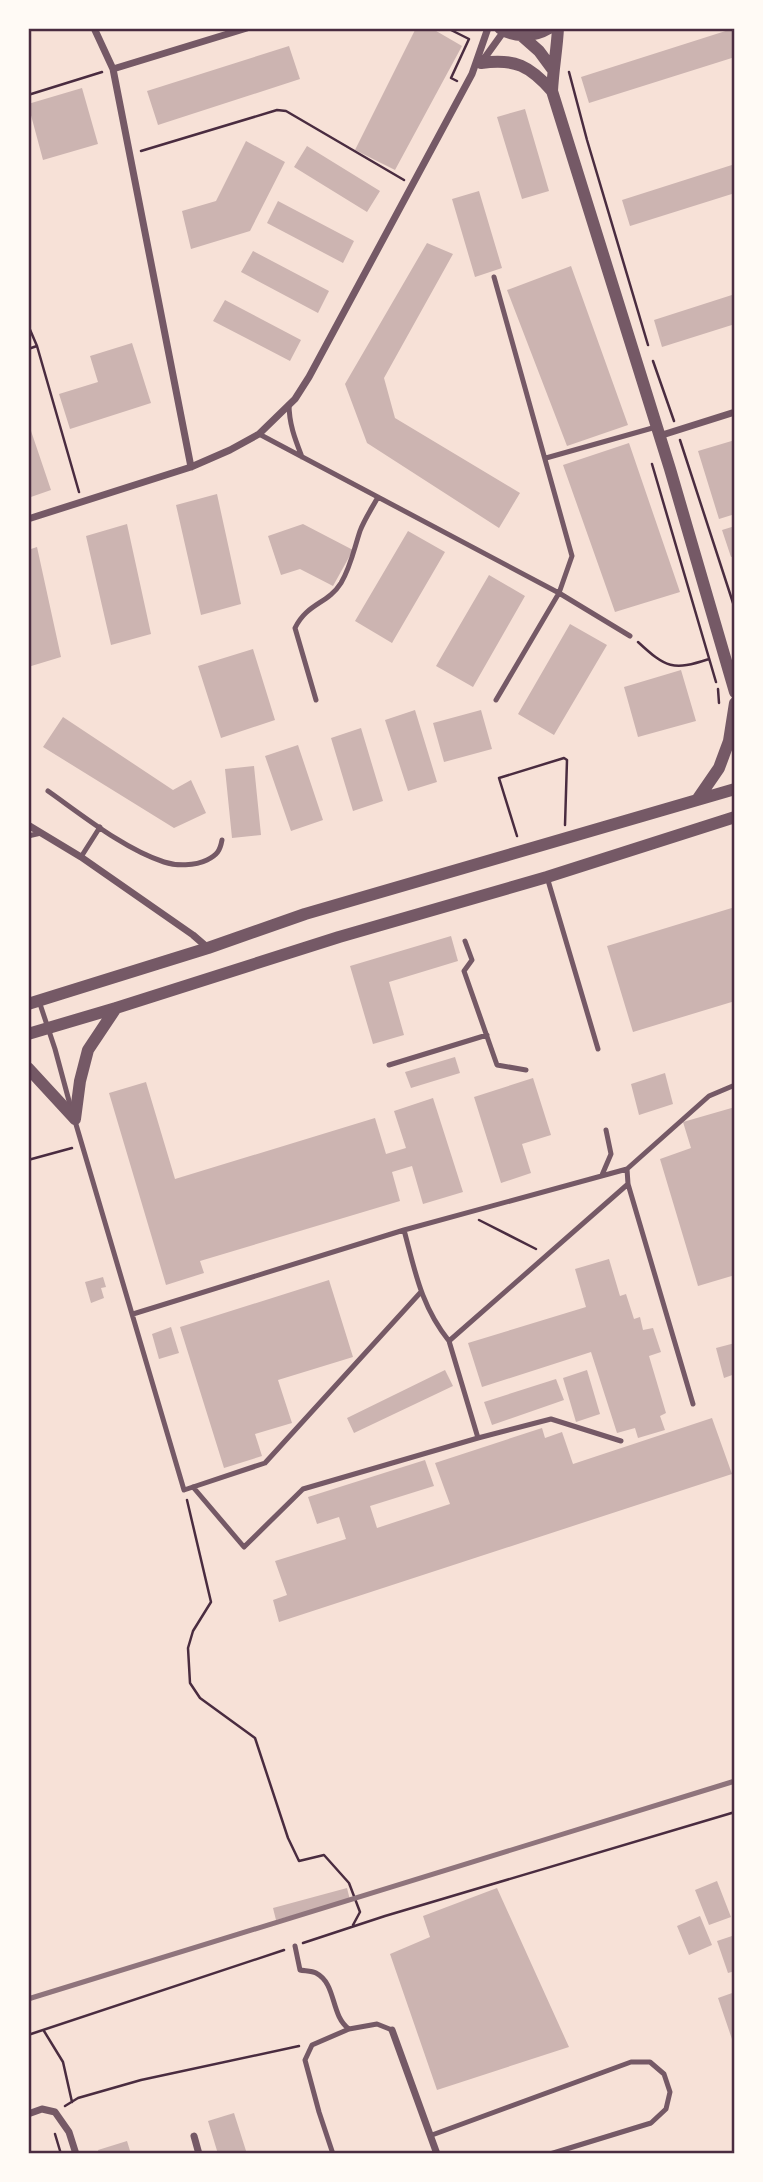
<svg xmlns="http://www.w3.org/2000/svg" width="763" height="2182" font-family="Bitter,serif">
	<rect width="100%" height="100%" fill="#f7e1d7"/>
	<!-- building -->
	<path fill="#ccb4b1" d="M416 28H431L462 46 395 170 355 150Z
		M735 28V57L589 103 581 77Z
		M289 46 300 79 158 125 147 91Z
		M82 88 98 144 43 160 28 104Z
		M525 109 549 191 522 199 497 117Z
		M246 141 285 162 250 231 191 249 182 211 216 201Z
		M307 146 380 191 367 212 294 167Z
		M735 164V193L630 226 622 200Z
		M479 191 502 268 475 277 452 199Z
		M278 201 354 241 343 263 267 223Z
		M427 243 453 254 384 378 395 418 520 493 499 528 367 443 345 384Z
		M253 251 329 291 318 313 241 272Z
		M571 266 628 425 567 446 507 290Z
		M735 294V324L662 347 654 320Z
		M225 300 301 340 290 361 213 321Z
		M132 343 151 403 70 429 59 394 98 382 90 356Z
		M28 422 51 490 28 498Z
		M735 440V514L719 519 698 451Z
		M629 443 680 592 615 612 563 465Z
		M217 494 241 604 201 615 176 505Z
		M127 524 151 634 111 645 86 536Z
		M303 524 353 550 333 586 300 569 281 575 268 536Z
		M735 526V556L731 557 722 530Z
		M408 531 445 552 392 643 355 621Z
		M37 547 61 657 28 667V550Z
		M489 575 525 596 473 687 436 666Z
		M570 624 607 645 554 735 518 714Z
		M253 649 275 720 221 738 198 666Z
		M681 670 696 721 638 737 624 687Z
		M415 710 437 782 408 791 385 720Z
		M481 710 492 749 444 762 433 723Z
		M63 717 173 790 191 780 206 813 174 828 43 747Z
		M361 728 383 801 353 811 331 738Z
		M298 745 323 820 291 831 265 756Z
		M254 766 261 835 232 838 225 769Z
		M735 907V1001L633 1032 607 946Z
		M451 936 458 961 389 982 404 1035 373 1044 350 966Z
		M455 1057 460 1073 411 1088 405 1072Z
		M665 1073 673 1104 639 1115 631 1084Z
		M533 1078 551 1135 522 1144 531 1173 501 1183 474 1097Z
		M146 1082 175 1179 375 1118 386 1154 406 1148 394 1111 433 1098 463 1192 423 1204 412 1166 392 1172 400 1201 200 1261 204 1273 166 1285 109 1093Z
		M735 1107V1275L698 1286 660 1159 691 1148 683 1122Z
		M609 1259 620 1296 626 1294 634 1319 640 1317 643 1330 653 1328 661 1352 649 1356 666 1413 660 1416 665 1430 638 1438 635 1428 617 1433 591 1352 482 1387 468 1343 586 1307 575 1269Z
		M103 1277 106 1287 101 1288 104 1298 91 1303 85 1282Z
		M329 1280 353 1357 278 1380 292 1423 255 1434 262 1456 224 1468 180 1327Z
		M171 1327 179 1353 159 1359 152 1334Z
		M735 1343V1374L724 1378 716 1348Z
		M445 1370 453 1386 354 1433 347 1418Z
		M587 1370 600 1414 576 1422 563 1378Z
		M556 1379 564 1400 492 1425 484 1402Z
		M712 1418 732 1474 279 1622 273 1600 287 1595 275 1561 346 1539 339 1517 317 1524 308 1497 425 1460 434 1486 370 1506 377 1528 450 1504 435 1463 542 1428 545 1438 562 1432 573 1464Z
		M717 1881 731 1917 709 1925 695 1890Z
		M347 1888 350 1900 276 1920 273 1908Z
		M497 1888 569 2047 437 2090 390 1954 430 1937 423 1916Z
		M700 1916 712 1945 689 1955 677 1926Z
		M735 1935V1971L728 1973 717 1941Z
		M735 1992V2048L718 1998Z
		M234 2113 247 2154H218L208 2121Z
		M127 2141 131 2154H99L98 2150Z"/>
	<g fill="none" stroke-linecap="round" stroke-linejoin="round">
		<!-- path -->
		<path stroke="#4a2c40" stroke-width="2.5" d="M447 28 469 39 451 78 457 81
			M569 72 587 140 648 345
			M28 95 102 72
			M141 151 277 110 286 111 404 180
			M28 325 37 346
			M28 349 37 346 79 492
			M653 361 674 421
			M680 440 735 609
			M652 464 716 682
			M638 642C666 668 673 671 709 659
			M718 689 719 703
			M517 836 499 778 564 758 567 760 565 825
			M28 1160 72 1148
			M479 1220 536 1249
			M187 1500 211 1602 193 1631 188 1648 190 1683 200 1698 255 1738 288 1838 299 1861 324 1855 349 1883 360 1912 353 1925
			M303 1943 385 1916 735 1812
			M44 2031 63 2062 72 2102
			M28 2035 284 1950
			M65 2106 78 2098 141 2080 299 2046
			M55 2134 61 2154"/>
		<!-- service -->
		<path stroke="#755966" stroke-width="5" d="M494 277 572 556 559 593 496 700
			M289 404C289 424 295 439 302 457
			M259 434 559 593 630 636
			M546 458 656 427
			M316 700 295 628C307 603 328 604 341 583 351 566 354 549 360 531 364 520 372 508 378 497
			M48 791C82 815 124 849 164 862 176 866 195 866 207 860 217 855 220 851 222 840
			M28 836 41 833
			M81 857 100 827
			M547 877 598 1049
			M465 941 472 960 464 971 497 1065 526 1070
			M39 1001 55 1049 72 1112
			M389 1065 487 1035
			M75 1121 184 1490 265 1463 420 1293
			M627 1169 628 1184 693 1404
			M602 1175 611 1154 606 1130
			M133 1314 404 1230 627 1169 709 1096 735 1085
			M449 1341 628 1184
			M478 1438 551 1419 621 1441
			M193 1487 244 1547 303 1489 478 1438 449 1341C421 1306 415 1271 404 1230
			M295 1946 300 1970C304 1971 312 1971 316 1973 337 1984 330 2015 349 2029
			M432 2135 631 2062H650L664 2074 670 2092 666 2109 651 2123 550 2154
			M333 2154 319 2112 305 2060 312 2045 349 2029 377 2024 392 2030"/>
		<!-- minor -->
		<path stroke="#755966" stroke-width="7" d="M94 28 113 69 191 467
			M481 63 504 31
			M113 69 247 28
			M659 436 735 412
			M28 519 191 467 230 450 259 434 295 399 309 377 472 74 488 28
			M28 825 81 857 193 935 208 948
			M392 2030 437 2154
			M28 2114 42 2109 55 2112 69 2132 76 2154
			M194 2136 199 2154"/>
		<!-- tertiary -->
		<path stroke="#755966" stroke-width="12" d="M500 28C514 38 534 37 549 28
			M558 28C557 49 553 70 552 91L670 469 735 692
			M522 36 539 51 553 70
			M481 63C515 58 530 66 552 91
			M697 800 719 768 729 741 735 703
			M28 1004 208 948 305 914 735 789
			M28 1034 116 1008 339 937 547 877 735 817
			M28 1068 75 1119
			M75 1119 80 1081 88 1050 116 1008"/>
		<!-- rail -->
		<path stroke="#8f747c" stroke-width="5" d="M28 1999 735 1781"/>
	</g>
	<!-- border -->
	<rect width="763" height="2182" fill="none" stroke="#fffaf5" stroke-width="60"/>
	<rect x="30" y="30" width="703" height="2122" fill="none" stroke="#4a2c40" stroke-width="2.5"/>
</svg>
